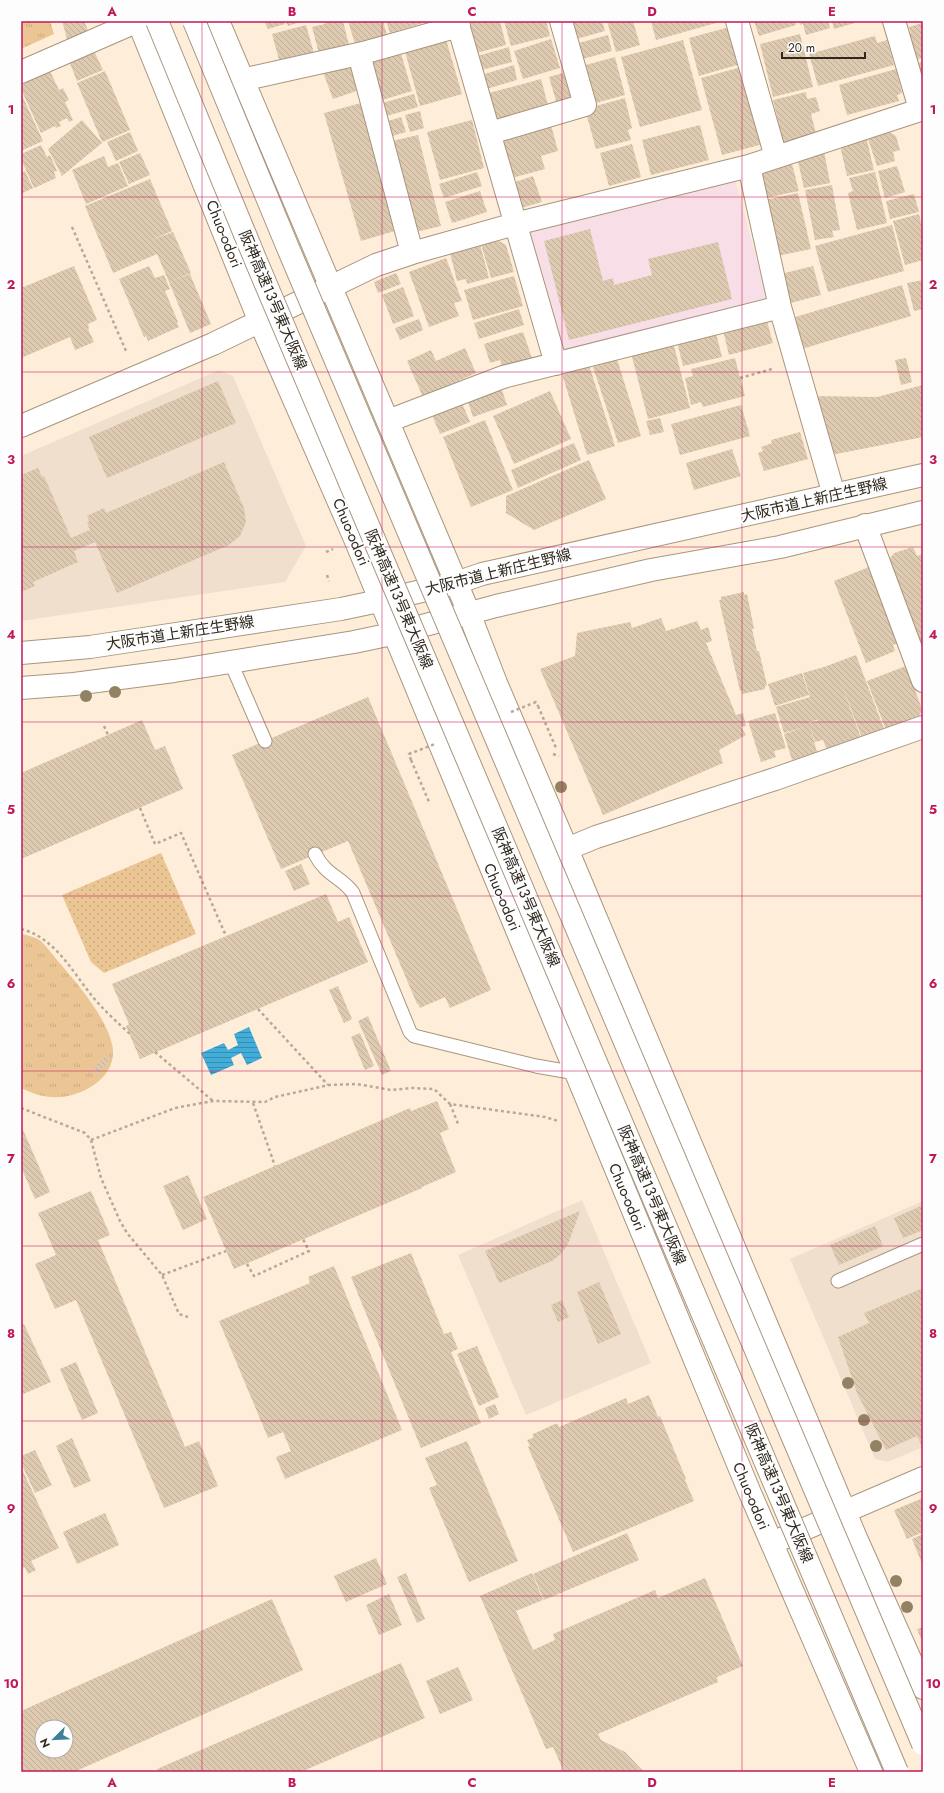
<svg xmlns="http://www.w3.org/2000/svg" width="944" height="1793" font-family="Jost,'Noto Sans JP',sans-serif">
	<defs>
		<pattern id="grass-dots" width="8" height="8" patternUnits="userSpaceOnUse"><rect width="8" height="8" fill="#ebc694"/><path d="M2 2h.1M6 6h.1" fill="none" stroke="#caaa7f" stroke-width="1.8" stroke-linecap="round"/></pattern>
		<pattern id="park-tufts" width="24" height="20" patternUnits="userSpaceOnUse"><rect width="24" height="20" fill="#ebc694"/><path d="M3 7l-1-3M5 7V3M7 7l1-3M15 17l-1-3M17 17v-4M19 17l1-3" fill="none" stroke="#caaa7f"/></pattern>
		<pattern id="water-rules" width="6" height="5" patternUnits="userSpaceOnUse"><rect width="6" height="5" fill="#42add8"/><path d="M0 2.5h6" fill="none" stroke="#388daf"/></pattern>
		<pattern id="building-back-hatch" width="6" height="6" patternUnits="userSpaceOnUse"><rect width="6" height="6" fill="#ddcab0"/><path d="M-1 5l2 2M0 0l6 6M5-1l2 2" fill="none" stroke="#beae97"/></pattern>
	</defs>
	<rect width="100%" height="100%" fill="#feeed9"/>
	<!-- commercial -->
	<path fill="#f1dfce" d="M219 370 233 376 306 546 285 582 21 621V456Z
		M582 1200 651 1363 526 1415 458 1255Z
		M923 1201V1447L888 1462 875 1459 790 1259Z"/>
	<!-- education -->
	<path fill="#f8dfe7" d="M734 175 767 298 560 353 528 230Z"/>
	<!-- grass -->
	<path fill="url(#grass-dots)" d="M161 853 196 934 104 973 91 962 62 895Z"/>
	<!-- park -->
	<path fill="url(#park-tufts)" d="M21 21H50L54 34 21 49Z
		M21 934C28 935 35 937 41 941 47 947 52 954 57 960 76 982 105 1015 112 1044 120 1078 79 1100 50 1097 39 1096 30 1092 21 1088Z"/>
	<!-- water -->
	<path fill="url(#water-rules)" d="M249 1027 262 1058 247 1065 241 1053 231 1058 234 1065 211 1075 201 1053 224 1043 228 1050 238 1045 234 1034Z"/>
	<!-- building -->
	<path fill="url(#building-back-hatch)" fill-rule="evenodd" d="M62 21H84L89 33 68 42Z
		M264 21H284L285 24 268 29Z
		M286 21H303L288 26Z
		M324 21H343L350 49 319 54 312 27 325 24Z
		M348 21H383L387 35 355 44Z
		M386 21H430L390 33Z
		M464 21H500L506 45 473 54Z
		M504 21H546L550 36 511 46Z
		M571 21H602L605 31 573 40Z
		M607 21H633L640 45 616 52Z
		M651 21H723L656 40Z
		M754 21H795L796 25 759 36Z
		M799 21H828L830 28 806 35 803 24 800 25Z
		M832 21H855V23L834 29Z
		M922 23 923 58 915 60 907 34 911 33 909 27Z
		M306 25 315 57 281 67 272 34Z
		M733 26 744 63 699 76 689 38Z
		M800 34 813 87 773 97 760 44Z
		M608 35 612 51 579 60 575 44Z
		M445 36 462 94 420 106 404 48Z
		M875 36 877 43 887 40 894 65 818 86 809 54Z
		M551 39 560 68 523 79 514 51Z
		M683 40 702 110 640 127 621 57Z
		M509 47 512 62 478 71 474 57Z
		M400 50 412 91 379 101 367 59Z
		M94 51 103 70 77 81 69 61Z
		M615 57 625 95 592 104 582 66Z
		M353 62 362 89 333 99 323 72Z
		M923 62V87L915 64Z
		M514 65 517 80 483 90 478 76Z
		M745 66 767 143 722 155 701 78Z
		M896 69 902 93 897 95 899 101 847 115 839 85Z
		M50 71 59 90 63 88 69 100 65 102 73 120 69 122 67 118 59 122 61 126 56 128 55 126 41 133 21 89V85Z
		M105 71 130 130 102 142 77 83Z
		M566 72 574 104 558 108 549 77Z
		M541 79 549 109 496 123 489 93Z
		M806 92 807 99 816 97 820 111 811 114 816 134 783 142 773 100Z
		M21 93 43 141 21 151Z
		M414 94 418 107 383 117 379 104Z
		M625 98 632 128 628 130 631 140 596 149 585 109Z
		M361 103 398 230 361 241 324 113Z
		M420 111 424 128 410 132 405 115Z
		M401 117 406 132 389 137 385 122Z
		M82 120 102 143 62 176 48 149Z
		M472 120 484 168 440 180 427 132Z
		M550 121 558 151 541 156 545 169 508 179 496 136Z
		M700 125 709 160 651 175 642 140Z
		M886 130 896 136 900 150 893 152 895 161 877 166 867 136Z
		M130 132 138 151 116 161 107 142Z
		M418 135 441 226 416 232 392 141Z
		M866 136 874 170 847 176 841 150 844 142Z
		M632 144 641 177 609 186 600 153Z
		M41 145 47 157 50 155 57 171 54 172 56 178 34 188 21 159V154Z
		M824 151 830 183 804 188 797 157Z
		M140 153 150 175 129 184 119 162Z
		M104 156 108 167 118 163 128 186 86 204 72 170Z
		M791 160 799 191 765 198 759 177 767 166Z
		M897 166 905 192 885 198 878 171Z
		M25 171 33 188 21 194V173Z
		M477 172 482 186 444 198 439 184Z
		M875 172 887 223 857 230 848 193 853 191 849 178Z
		M533 176 542 202 521 208 509 184Z
		M150 179 172 231 151 240 173 232 191 273 169 282 157 254 113 273 85 206Z
		M832 185 840 230 832 231 834 237 815 240 805 190Z
		M480 191 487 212 452 223 445 202Z
		M798 193 811 249 777 256 765 200Z
		M914 194 919 212 890 219 886 201Z
		M919 214 923 231V260L905 265 893 221Z
		M892 225 904 271 828 292 815 246Z
		M590 229 603 281 613 278 614 285 652 275 648 259 718 242 732 299 569 340 544 241Z
		M495 239 506 245 514 272 491 278 481 244Z
		M480 244 489 278 467 284 466 279 457 281 450 253Z
		M446 258 462 301 454 303 459 316 429 327 409 272Z
		M74 266 97 320 88 324 89 328 88 329 94 342 75 350 70 337 21 358V288Z
		M149 266 155 278 164 275 170 289 165 291 178 322 177 323 179 327 148 341 146 336 144 337 119 279Z
		M813 266 821 295 787 304 781 274Z
		M396 273 401 284 378 293 374 282Z
		M190 274 211 324 190 333 169 282Z
		M514 276 523 306 473 320 464 290Z
		M923 280V309L914 311 907 283Z
		M902 285 911 316 802 349 792 318Z
		M403 287 414 316 393 324 382 295Z
		M519 309 524 325 479 339 474 323Z
		M765 314 773 343 729 355 722 326Z
		M419 319 423 330 400 340 395 328Z
		M715 329 722 357 683 366 676 338Z
		M523 332 532 358 503 368 500 360 490 363 484 344Z
		M673 342 690 408 648 419 631 353Z
		M465 348 476 373 423 397 407 361 431 350 436 361Z
		M735 358 745 396 703 407 701 402 691 405 685 378 693 376 691 369Z
		M906 358 912 382 901 385 895 360Z
		M617 359 641 436 618 443 593 367Z
		M589 365 615 446 587 455 562 374Z
		M218 381 236 423 107 478 89 437Z
		M923 385V437L831 455 811 396 877 397Z
		M501 387 507 405 473 417 467 399Z
		M550 391 571 439 514 464 493 416Z
		M459 396 470 422 440 434 429 408Z
		M741 405 750 436 680 455 671 424Z
		M660 418 664 432 650 435 646 421Z
		M485 420 513 490 471 507 443 437Z
		M800 432 808 459 764 471 758 453 763 451 761 447 772 443 771 440Z
		M574 443 581 460 518 488 511 470Z
		M732 449 741 476 694 490 686 463Z
		M589 460 606 499 534 530 506 513V496Z
		M224 462 244 508 246 522 240 536 229 545 117 593 95 542 74 551 78 562 33 582 35 586 21 592V475L38 468 42 477 44 476 71 538 90 530 87 522 89 521 87 516 104 508 106 513Z
		M913 547 917 556 923 554V651L887 562 894 553Z
		M869 567 898 643 893 645 895 651 866 663 834 581Z
		M744 592V595L747 594 754 629H752L757 651H759L767 685 765 686V689L742 694V691H740L719 600H721V597Z
		M661 618 666 631 697 621 701 630 708 627 712 641 706 643 736 715 743 713 746 726 741 727 746 735 719 750 723 763 603 815 540 669 575 656 577 633 630 622 632 628Z
		M856 655 884 729 862 738 840 680 861 738 827 750 823 740 815 742 809 723 817 721 821 731 817 720 809 722 808 719 817 752 792 760 784 734 805 727 784 733 776 707 810 697 803 673 824 667Z
		M906 666 922 709 919 717 886 730 867 681Z
		M802 673 809 695 775 706 768 684Z
		M368 697 491 990 450 1008 445 997 420 1008 418 1004H417L348 841 281 869 232 755Z
		M775 713 786 748 774 751 776 757 761 762 748 721Z
		M142 720 155 750 165 746 183 789 21 859V773Z
		M301 864 310 884 294 891 285 871Z
		M326 894 338 922 349 917 368 962 140 1059 126 1026 129 1024 112 984Z
		M338 986 352 1019 344 1023 329 990Z
		M368 1016 391 1071 382 1075 358 1021Z
		M360 1033 374 1066 365 1070 351 1037Z
		M106 1056 111 1059 97 1074 93 1070Z
		M437 1101 449 1129 440 1133 456 1172 422 1187V1188L234 1269 203 1197 410 1108 411 1111Z
		M21 1125 50 1192 35 1199 21 1167Z
		M188 1175 207 1219 183 1230 163 1186Z
		M91 1191 110 1235 98 1240 185 1447 199 1441 218 1486 164 1508 76 1300 55 1309 35 1264 56 1255 38 1213Z
		M923 1205V1230L903 1238 894 1218Z
		M580 1211 568 1244 561 1254 552 1261 499 1283 485 1251Z
		M875 1226 883 1246 839 1265 830 1245Z
		M411 1253 444 1334 451 1332 458 1349 451 1352 481 1423 421 1448 351 1277Z
		M334 1266 402 1430 285 1479 276 1457 291 1451 283 1432 268 1438 219 1321 310 1283 308 1277Z
		M599 1282 621 1334 598 1344 577 1292Z
		M923 1288V1445L922 1446 917 1436 886 1450 857 1393 838 1337 869 1323 864 1313Z
		M562 1300 569 1317 558 1322 551 1305Z
		M24 1324 51 1382 21 1395V1325Z
		M477 1346 499 1397 479 1406 457 1354Z
		M76 1362 98 1413 82 1420 60 1369Z
		M649 1395 658 1417 660 1416 686 1479 685 1480 694 1501 573 1552 528 1447 530 1446 527 1440 533 1438V1434L555 1424H558L559 1427 626 1398 628 1404Z
		M495 1404 499 1414 489 1419 485 1408Z
		M72 1438 91 1481 74 1488 56 1446Z
		M467 1441 478 1467 443 1482 478 1467 518 1561 469 1582 429 1488 437 1485 425 1458Z
		M35 1450 52 1485 35 1493 21 1463V1456Z
		M21 1467 59 1548 31 1561 36 1570 28 1574 25 1567 21 1569Z
		M923 1498V1532L907 1539 894 1510Z
		M105 1513 119 1545 77 1564 63 1532Z
		M627 1533 639 1560 544 1600 533 1574Z
		M923 1534V1566L912 1539Z
		M376 1558 387 1584 346 1602 334 1576Z
		M406 1573 425 1619 417 1623 397 1577Z
		M532 1573 543 1600 516 1611 533 1650 555 1640 553 1634 655 1590 658 1598 705 1578 743 1666 717 1677 718 1682 598 1734 601 1740 625 1752 644 1772H564L553 1747 546 1749 480 1596Z
		M389 1594 402 1625 379 1635 366 1605Z
		M272 1599 303 1670 74 1772H21V1711ZM42 1727H66V1751H42Z
		M923 1627V1638L921 1639 917 1629Z
		M401 1663 425 1718 301 1772H158L157 1769Z
		M458 1667 473 1700 440 1714 426 1681Z"/>
	<g fill="none" stroke-linecap="round" stroke-linejoin="round">
		<defs>
			<path id="service" d="M231 663 265 741
				M315 854C326 876 342 877 353 893L410 1032 414 1036 536 1066 576 1073
				M838 1281 923 1244"/>
			<path id="minor" d="M457 21 556 364
				M737 21 776 157
				M894 21 920 109
				M359 54 412 253
				M21 72 138 21
				M242 80 363 53 459 26
				M490 133 585 105 561 21
				M749 166 780 307 834 495
				M388 421 503 377 780 307
				M21 426 213 344 376 265 412 253 515 224 749 166 923 109
				M865 525 923 681
				M567 849 596 837 775 779 923 727
				M772 1543 923 1478"/>
			<path id="primary" d="M138 21 260 322 355 539 750 1493 871 1772
				M218 21 469 613 496 683 567 849 856 1538 923 1688
				M21 653 90 647 341 609 379 601 456 583 482 574 923 475
				M21 688 74 684 174 671 354 642 392 634 496 606 651 570 780 547 923 512"/>
		</defs>
		<!-- service casing -->
		<use href="#service" stroke="#a8957d" stroke-width="15"/>
		<!-- minor casing -->
		<use href="#minor" stroke="#a8957d" stroke-width="24"/>
		<!-- primary casing -->
		<use href="#primary" stroke="#a8957d" stroke-width="24"/>
		<!-- path -->
		<path stroke="#b7a998" stroke-width="2.5" stroke-dasharray="3 3" stroke-linecap="butt" d="M72 227 126 351
			M740 378 772 369
			M326 552 333 549
			M327 575 329 581
			M538 706 556 748
			M104 726 108 735
			M553 754 559 756
			M411 760 429 802
			M140 808 155 844 181 833 226 936
			M21 929C58 938 75 978 99 1004 108 1014 119 1024 130 1034
			M258 1009 328 1085
			M155 1052 213 1101
			M253 1103 275 1166
			M450 1104 459 1126
			M21 1108 85 1133 91 1140 101 1178 120 1221 127 1233 162 1275 179 1314 188 1317
			M91 1140 175 1108 213 1101 265 1102 275 1097 329 1085 357 1084 391 1090 412 1088 434 1089 450 1104 545 1117 558 1121
			M247 1264 254 1276 309 1251 303 1239
			M162 1275 226 1251"/>
		<!-- service -->
		<use href="#service" stroke="#fff" stroke-width="13"/>
		<!-- minor -->
		<use href="#minor" stroke="#fff" stroke-width="22"/>
		<!-- primary -->
		<use href="#primary" stroke="#fff" stroke-width="22"/>
		<defs>
			<path id="motorway-bridge" d="M157 21 256 261 897 1772
				M194 21 288 248 923 1744"/>
		</defs>
		<!-- motorway-bridge casing -->
		<use href="#motorway-bridge" stroke="#a8957d" stroke-width="24" stroke-linecap="butt"/>
		<!-- path-bridge -->
		<path stroke="#b7a998" stroke-width="2.5" stroke-dasharray="3 3" stroke-linecap="butt" d="M511 712 536 702 538 706
			M411 760 409 754 435 744"/>
		<!-- motorway-bridge -->
		<use href="#motorway-bridge" stroke="#fff" stroke-width="22"/>
	</g>
	<!-- trees -->
	<g fill="#938164">
		<circle cx="115" cy="692" r="6"/>
		<circle cx="86" cy="696" r="6"/>
		<circle cx="561" cy="787" r="6"/>
		<circle cx="848" cy="1383" r="6"/>
		<circle cx="864" cy="1420" r="6"/>
		<circle cx="876" cy="1446" r="6"/>
		<circle cx="896" cy="1581" r="6"/>
		<circle cx="907" cy="1607" r="6"/>
	</g>
	<!-- grid -->
	<path fill="none" stroke="#c2185b" stroke-width="1" stroke-opacity="0.55" d="M202 21V1772M382 21V1772M562 21V1772M742 21V1772M21 197H923M21 372H923M21 547H923M21 722H923M21 896H923M21 1071H923M21 1246H923M21 1421H923M21 1596H923"/>
	<g text-anchor="middle" dominant-baseline="central" stroke-width="4" stroke-linejoin="round" paint-order="stroke">
		<!-- street labels -->
		<g font-size="15" fill="#30281e" stroke="#fdfdfd">
			<text transform="translate(224 234) rotate(68)">Chuo-odori</text>
			<text transform="translate(273 300) rotate(67)">阪神高速13号東大阪線</text>
			<text transform="translate(814 500) rotate(-13)">大阪市道上新庄生野線</text>
			<text transform="translate(351 532) rotate(67)">Chuo-odori</text>
			<text transform="translate(498 572) rotate(-14)">大阪市道上新庄生野線</text>
			<text transform="translate(399 599) rotate(67)">阪神高速13号東大阪線</text>
			<text transform="translate(180 633) rotate(-9)">大阪市道上新庄生野線</text>
			<text transform="translate(502 897) rotate(67)">Chuo-odori</text>
			<text transform="translate(526 897) rotate(67)">阪神高速13号東大阪線</text>
			<text transform="translate(652 1195) rotate(67)">阪神高速13号東大阪線</text>
			<text transform="translate(627 1197) rotate(67)">Chuo-odori</text>
			<text transform="translate(779 1493) rotate(67)">阪神高速13号東大阪線</text>
			<text transform="translate(751 1496) rotate(67)">Chuo-odori</text>
		</g>
	</g>
	<!-- border -->
	<rect width="944" height="1793" fill="none" stroke="#fdfdfd" stroke-width="44"/>
	<!-- north arrow -->
	<g transform="translate(54 1739) rotate(246)"><circle r="19" fill="#fdfdfd" stroke="#aba8a4"/>
	<path d="M0-3L7 15L0 10L-7 15Z" fill="#418094"/>
	<text y="-6" font-size="11" font-weight="bold" text-anchor="middle" fill="#30281e">N</text>
	</g>
	<!-- scale -->
	<path d="M782 52v6h83v-6" fill="none" stroke="#30281e" stroke-width="2"/>
	<text x="788" y="52" font-size="12" fill="#30281e" stroke="#fdfdfd" stroke-width="3" paint-order="stroke">20 m</text>
	<rect x="22" y="22" width="900" height="1749" fill="none" stroke="#c2185b" stroke-width="1.5"/>
	<g font-size="13" text-anchor="middle" font-weight="bold" fill="#c2185b">
		<text x="112" y="16">A</text>
		<text x="292" y="16">B</text>
		<text x="472" y="16">C</text>
		<text x="652" y="16">D</text>
		<text x="832" y="16">E</text>
		<text x="11" y="114">1</text>
		<text x="933" y="114">1</text>
		<text x="11" y="289">2</text>
		<text x="933" y="289">2</text>
		<text x="11" y="464">3</text>
		<text x="933" y="464">3</text>
		<text x="11" y="639">4</text>
		<text x="933" y="639">4</text>
		<text x="11" y="814">5</text>
		<text x="933" y="814">5</text>
		<text x="11" y="988">6</text>
		<text x="933" y="988">6</text>
		<text x="11" y="1163">7</text>
		<text x="933" y="1163">7</text>
		<text x="11" y="1338">8</text>
		<text x="933" y="1338">8</text>
		<text x="11" y="1513">9</text>
		<text x="933" y="1513">9</text>
		<text x="11" y="1688">10</text>
		<text x="933" y="1688">10</text>
		<text x="112" y="1787">A</text>
		<text x="292" y="1787">B</text>
		<text x="472" y="1787">C</text>
		<text x="652" y="1787">D</text>
		<text x="832" y="1787">E</text>
	</g>
</svg>
